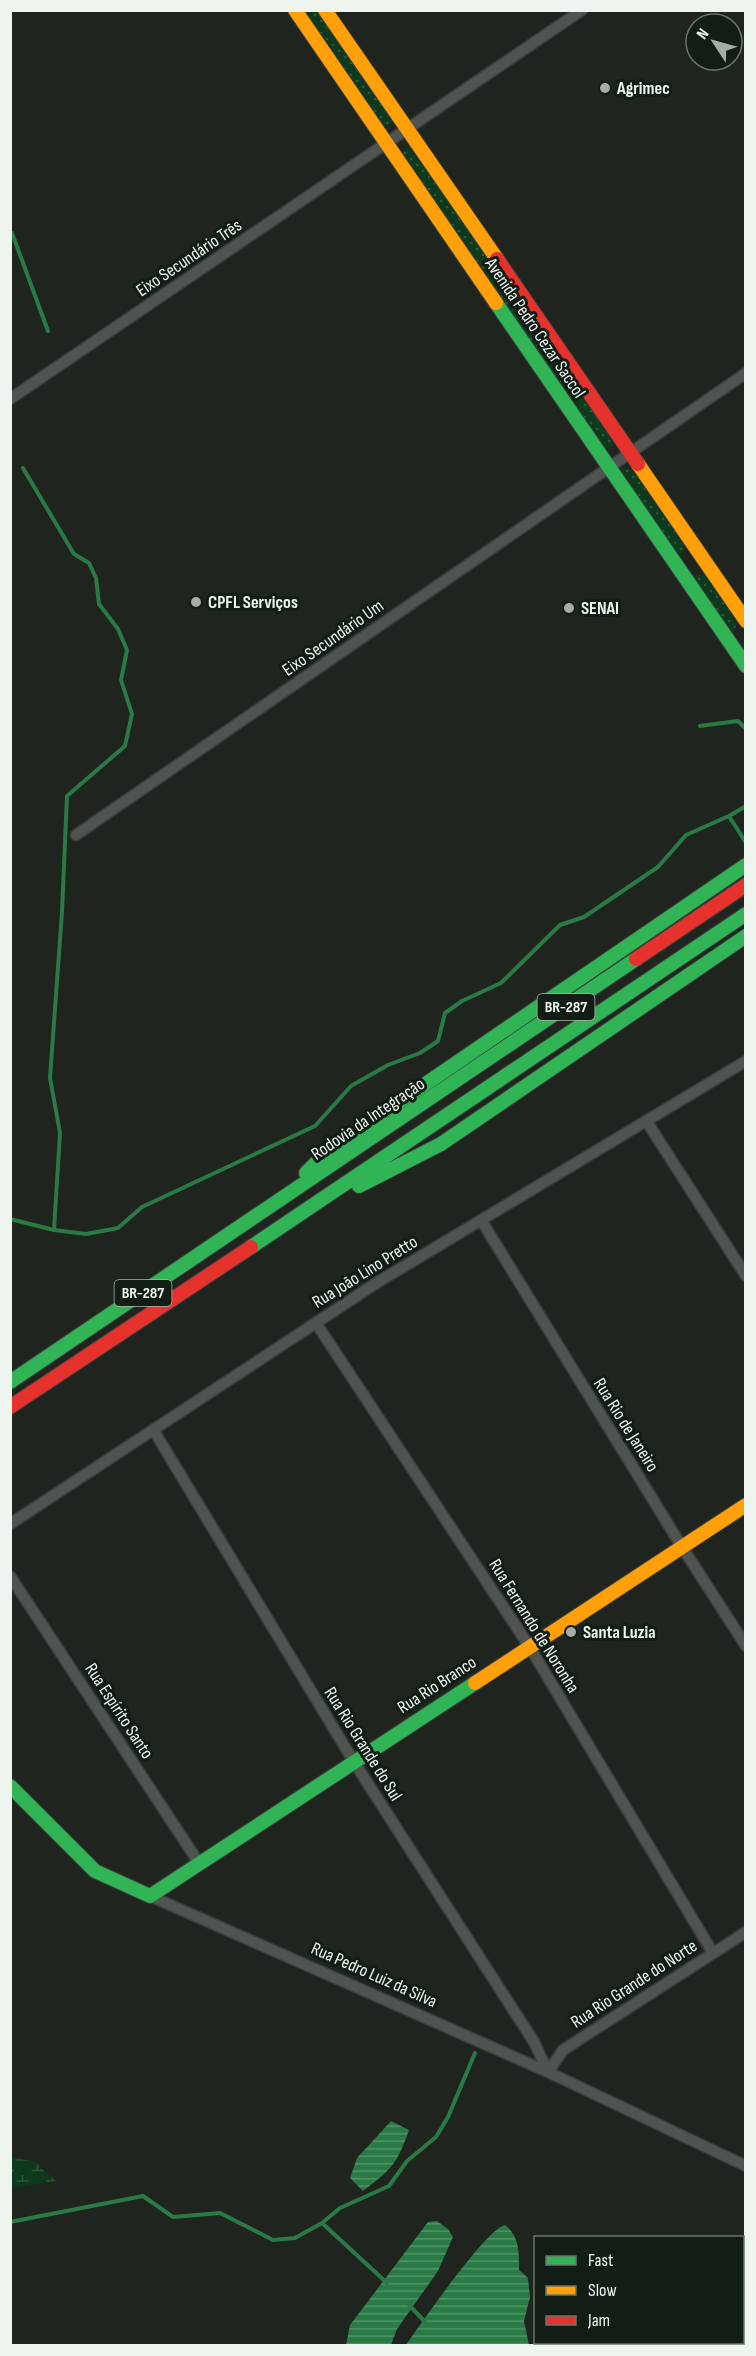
<svg xmlns="http://www.w3.org/2000/svg" width="756" height="2356" font-family="'Sofia Sans Condensed',sans-serif">
	<defs>
		<pattern id="grass-dots" width="8" height="8" patternUnits="userSpaceOnUse" patternTransform="scale(1.5)"><rect width="8" height="8" fill="#0d391d"/><path d="M2 2h.1M6 6h.1" fill="none" stroke="#31563e" stroke-width="1.8" stroke-linecap="round"/></pattern>
		<pattern id="wetland-marsh" width="20" height="14" patternUnits="userSpaceOnUse" patternTransform="scale(1.5)"><rect width="20" height="14" fill="#0d391d"/><path d="M1 5h8M5 5V1M11 12h8M15 12V8" fill="none" stroke="#31563e"/></pattern>
		<pattern id="water-rules" width="6" height="5" patternUnits="userSpaceOnUse" patternTransform="scale(1.5)"><rect width="6" height="5" fill="#297a44"/><path d="M0 2.5h6" fill="none" stroke="#539468"/></pattern>
	</defs>
	<rect width="100%" height="100%" fill="#1f241f"/>
	<!-- grass -->
	<path fill="url(#grass-dots)" d="M301 11H316L393 121 388 127 383 126Z
		M412 147 610 437 613 445 610 449 603 447 402 153 405 148Z
		M622 468 631 469 685 546 682 554 674 552 622 476Z
		M704 574 733 616 736 626 733 631 727 630 693 580 696 575Z"/>
	<!-- wetland -->
	<path fill="url(#wetland-marsh)" d="M11 2157 35 2162 56 2181 11 2188Z"/>
	<!-- water -->
	<path fill="url(#water-rules)" d="M391 2121 409 2130C397 2164 392 2169 363 2191L350 2178 357 2158Z
		M437 2221 448 2229 453 2237 438 2271 397 2329 391 2345H346L350 2325 428 2222Z
		M505 2225C520 2237 519 2252 519 2270L528 2278 530 2297 524 2321 529 2345H406C420 2325 486 2229 505 2225Z"/>
	<g fill="none" stroke-linecap="round" stroke-linejoin="round">
		<!-- stream -->
		<path stroke="#297a44" stroke-width="4" d="M12 233 48 331
			M23 468 74 554 89 563 96 578 99 604 118 629 127 650 121 680 132 714 125 746 67 796 62 912 50 1078 60 1133 54 1230
			M700 726 738 721 746 729
			M729 816 746 843
			M10 1219 54 1230 86 1234 118 1228 142 1207 315 1126 351 1086 388 1065 420 1053 438 1041 445 1013 462 1001 501 983 560 925 584 917 658 867 686 835 729 816 746 806
			M10 2222 143 2196 173 2217 220 2213 273 2240 295 2238 322 2223 340 2208 389 2186 407 2161 436 2137 448 2117 475 2053
			M322 2223 387 2283
			M409 2305 427 2324"/>
		<defs>
			<path id="street" d="M10 399 582 10
				M76 835 746 373
				M647 1122 746 1276
				M481 1220 682 1547 746 1646
				M316 1323 529 1646 713 1953
				M154 1431 354 1762 534 2042 548 2072
				M10 1524 378 1282 746 1061
				M10 1576 199 1863
				M150 1896 548 2072 746 2166
				M548 2072 563 2050 746 1932
				M742 2288 746 2284
				M613 2346 615 2342"/>
			<path id="fast" d="M496 303 746 666
				M306 1173 329 1150 746 865
				M359 1186 441 1144 746 936
				M251 1247 746 914
				M10 1382 636 959
				M10 1786 95 1871 150 1896 475 1683"/>
			<path id="slow" d="M295 10 496 303
				M325 10 497 259
				M638 464 746 621
				M475 1683 746 1505"/>
			<path id="jam" d="M497 259 638 464
				M636 959 746 885
				M10 1407 251 1247"/>
		</defs>
		<!-- street casing -->
		<use href="#street" stroke="#3a3f3b" stroke-width="13"/>
		<!-- fast casing -->
		<use href="#fast" stroke="#3a3f3b" stroke-width="16"/>
		<!-- slow casing -->
		<use href="#slow" stroke="#3a3f3b" stroke-width="16"/>
		<!-- jam casing -->
		<use href="#jam" stroke="#3a3f3b" stroke-width="16"/>
		<!-- street -->
		<use href="#street" stroke="#505451" stroke-width="10"/>
		<!-- fast -->
		<use href="#fast" stroke="#30b455" stroke-width="14"/>
		<!-- slow -->
		<use href="#slow" stroke="#ff9f0a" stroke-width="14"/>
		<!-- jam -->
		<use href="#jam" stroke="#e5322d" stroke-width="14"/>
	</g>
	<!-- markers -->
	<g fill="#a6aca6" stroke="#121d15" stroke-width="2">
		<circle cx="605" cy="88" r="6"/>
		<circle cx="196" cy="602" r="6"/>
		<circle cx="569" cy="608" r="6"/>
		<circle cx="571" cy="1632" r="6"/>
	</g>
	<g text-anchor="middle" dominant-baseline="central" stroke-width="6" stroke-linejoin="round" paint-order="stroke">
		<!-- shield labels -->
		<g fill="#121d15" stroke="#acb4ae" stroke-width="1.5">
			<rect x="537.5" y="994" width="57" height="26" rx="4.5"/>
			<rect x="114.5" y="1280" width="57" height="26" rx="4.5"/>
		</g>
		<g font-size="16" font-weight="bold" fill="#eef5ef">
			<text x="566" y="1007">BR-287</text>
			<text x="143" y="1293">BR-287</text>
		</g>
		<!-- poi labels -->
		<g font-size="18" font-weight="bold" fill="#eef5ef" stroke="#121d15" text-anchor="start">
			<text x="617" y="88">Agrimec</text>
			<text x="208" y="602">CPFL Serviços</text>
			<text x="581" y="608">SENAI</text>
			<text x="583" y="1632">Santa Luzia</text>
		</g>
		<!-- street labels -->
		<g font-size="18" fill="#eef5ef" stroke="#121d15">
			<text transform="translate(189 258) rotate(-34)">Eixo Secundário Três</text>
			<text transform="translate(535 328) rotate(56)">Avenida Pedro Cezar Saccol</text>
			<text transform="translate(333 638) rotate(-35)">Eixo Secundário Um</text>
			<text transform="translate(368 1119) rotate(-34)">Rodovia da Integração</text>
			<text transform="translate(365 1272) rotate(-32)">Rua João Lino Pretto</text>
			<text transform="translate(626 1425) rotate(58)">Rua Rio de Janeiro</text>
			<text transform="translate(534 1626) rotate(58)">Rua Fernando de Noronha</text>
			<text transform="translate(437 1685) rotate(-33)">Rua Rio Branco</text>
			<text transform="translate(119 1711) rotate(57)">Rua Espírito Santo</text>
			<text transform="translate(363 1744) rotate(58)">Rua Rio Grande do Sul</text>
			<text transform="translate(374 1975) rotate(24)">Rua Pedro Luiz da Silva</text>
			<text transform="translate(634 1984) rotate(-33)">Rua Rio Grande do Norte</text>
		</g>
	</g>
	<!-- border -->
	<rect width="756" height="2356" fill="none" stroke="#eef5ef" stroke-width="24"/>
	<!-- legend -->
	<rect x="534" y="2236" width="210" height="108" fill="#121d15" stroke="#6a736c" stroke-width="1.5"/>
	<rect x="546" y="2256" width="30" height="9" fill="#30b455" stroke="#6a736c" stroke-width="1.5"/>
	<text x="588" y="2266" font-size="18" fill="#eef5ef">Fast</text>
	<rect x="546" y="2286" width="30" height="9" fill="#ff9f0a" stroke="#6a736c" stroke-width="1.5"/>
	<text x="588" y="2296" font-size="18" fill="#eef5ef">Slow</text>
	<rect x="546" y="2316" width="30" height="9" fill="#e5322d" stroke="#6a736c" stroke-width="1.5"/>
	<text x="588" y="2326" font-size="18" fill="#eef5ef">Jam</text>
	<!-- north arrow -->
	<g transform="translate(714 42) rotate(306)"><circle r="28" fill="#121d15" stroke="#6a736c" stroke-width="1.5"/>
	<path d="M0-4.5L10 22L0 15L-10 22Z" fill="#a6aca6"/>
	<text y="-9" font-size="16" font-weight="bold" text-anchor="middle" fill="#eef5ef">N</text>
	</g>
</svg>
